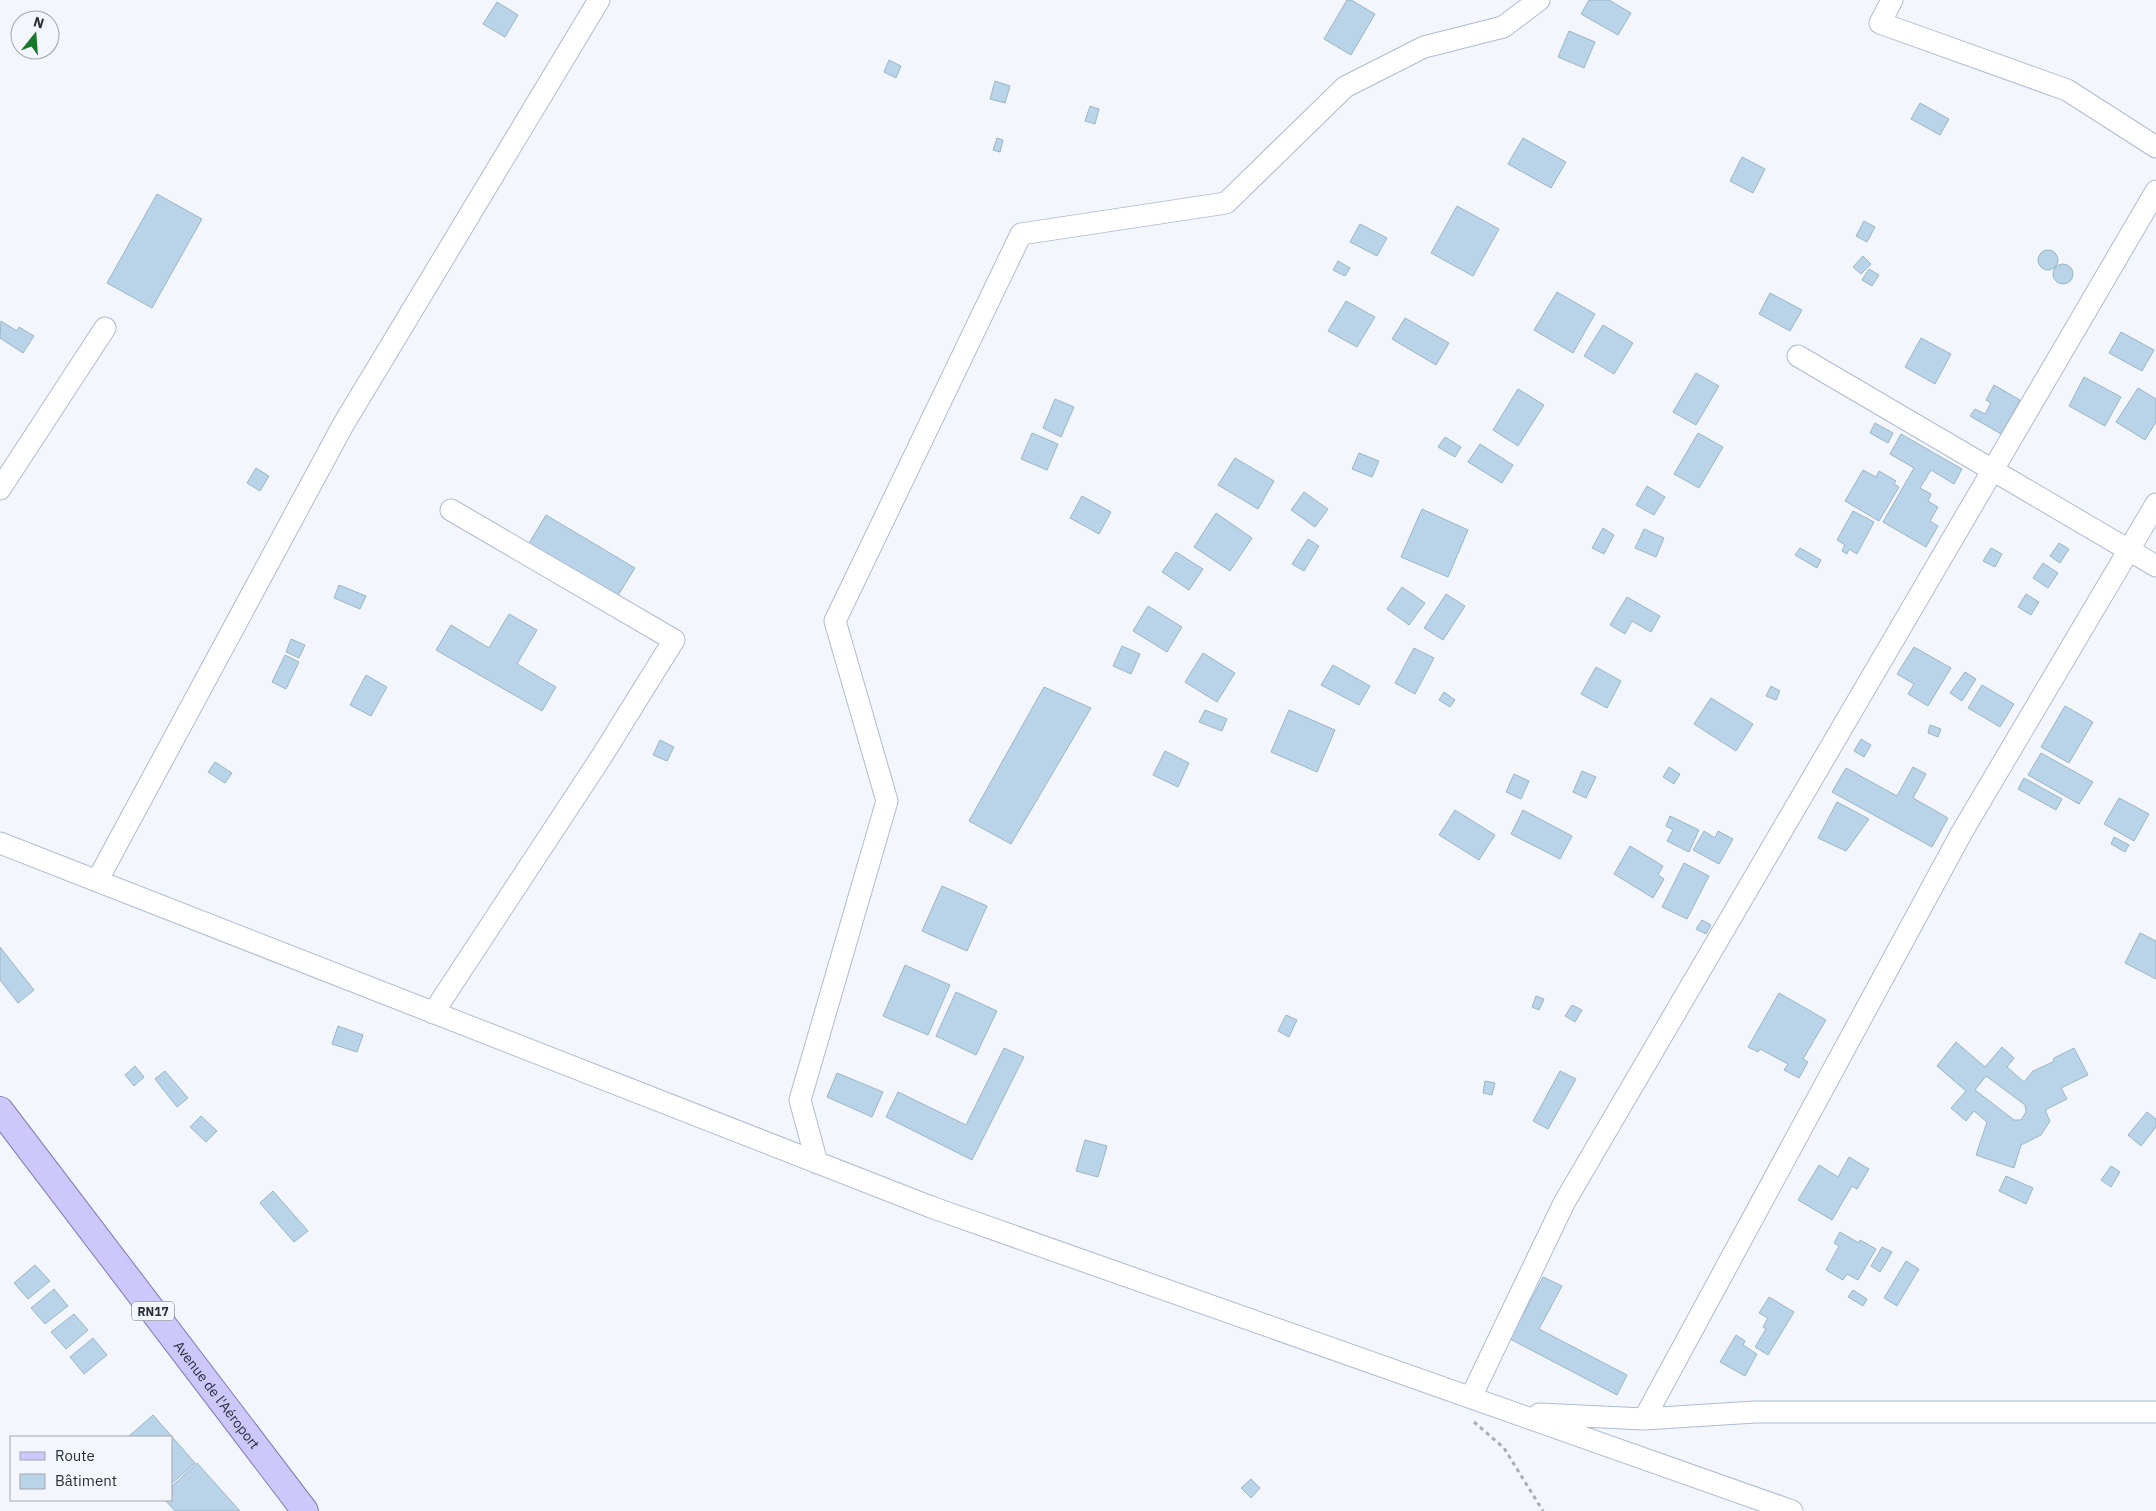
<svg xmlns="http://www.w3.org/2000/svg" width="2156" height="1511" font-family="'IBM Plex Sans',sans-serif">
	<rect width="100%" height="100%" fill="#f3f6fc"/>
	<!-- building -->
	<path fill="#b9d4e8" stroke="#9bb5c9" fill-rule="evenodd" d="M1347 0H1351L1375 14 1351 55 1324 39Z
		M1589 0H1609L1631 13 1618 35 1581 14Z
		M497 2 518 15 505 37 483 24Z
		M1569 31 1595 42 1584 68 1558 57Z
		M889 60 901 66 896 78 884 72Z
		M995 81 1010 86 1005 103 990 99Z
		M1920 103 1949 119 1940 135 1911 119Z
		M1090 106 1099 109 1095 124 1085 121Z
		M997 138 1003 140 1000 152 993 150Z
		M1523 138 1566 162 1551 188 1508 164Z
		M1742 157 1765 169 1753 193 1730 181Z
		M157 194 202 219 152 308 107 283Z
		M1457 206 1499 229 1473 276 1431 253Z
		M1864 221 1875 227 1867 242 1856 236Z
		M1360 224 1387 238 1377 256 1350 242Z
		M2038 260a10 10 0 1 1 20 0a10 10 0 1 1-20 0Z
		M1863 256 1871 264 1861 274 1853 267Z
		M1338 261 1350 268 1345 276 1333 270Z
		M2053 274a10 10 0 1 1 20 0a10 10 0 1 1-20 0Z
		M1869 269 1879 275 1872 286 1862 280Z
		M1557 292 1595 314 1573 353 1534 330Z
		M1770 293 1802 310 1790 331 1759 314Z
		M1346 301 1375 317 1357 347 1328 331Z
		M1405 318 1449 343 1436 365 1392 339Z
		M1 321 17 331 19 327 34 336 23 353 0 338Z
		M1603 325 1633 343 1614 374 1584 356Z
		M2121 332 2154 350 2142 371 2109 353Z
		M1921 338 1951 354 1935 384 1905 367Z
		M1696 373 1719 386 1696 425 1673 412Z
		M2084 377 2121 397 2105 426 2069 406Z
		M1994 385 2020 400 2001 434 1970 416 1975 409 1985 414 1991 403 1986 400Z
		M2138 388 2156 399V422L2145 440 2116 422Z
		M1518 389 1544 405 1518 446 1493 430Z
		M1055 399 1074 407 1061 437 1043 428Z
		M1875 423 1893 433 1888 443 1870 433Z
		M1032 433 1058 444 1047 470 1021 459Z
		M1698 433 1723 447 1699 488 1674 474Z
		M1901 434 1962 469 1954 484 1931 470 1920 488 1931 494 1928 501 1938 507 1930 521 1938 526 1926 547 1883 522 1914 468 1890 454Z
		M1445 437 1461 447 1455 457 1438 447Z
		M1480 444 1513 465 1502 483 1468 462Z
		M1359 453 1379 461 1372 477 1352 469Z
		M1235 458 1274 481 1258 509 1218 485Z
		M256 468 269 476 260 491 247 483Z
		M1863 470 1876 477 1879 471 1896 481 1894 484 1899 487 1879 521 1845 501Z
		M1647 486 1665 497 1654 515 1636 505Z
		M1304 492 1328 509 1315 527 1291 510Z
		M1082 496 1111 512 1099 534 1070 518Z
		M1422 509 1468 530 1448 577 1401 557Z
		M1853 511 1874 522 1857 554 1849 549 1847 554 1842 551 1845 545 1837 540Z
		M1216 513 1252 538 1230 571 1194 547Z
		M546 515 635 568 614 602 525 550Z
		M1603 528 1614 535 1604 554 1592 548Z
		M1644 529 1664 538 1656 557 1635 548Z
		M1308 539 1319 546 1304 571 1292 564Z
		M2059 543 2069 549 2060 563 2050 556Z
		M1800 548 1821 560 1817 568 1795 555Z
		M1991 548 2002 554 1995 567 1983 561Z
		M1176 552 1203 569 1189 590 1162 572Z
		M2043 563 2058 573 2048 588 2033 578Z
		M339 585 366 596 360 609 334 598Z
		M1402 587 1425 603 1409 625 1387 609Z
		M1446 594 1465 606 1443 640 1424 628Z
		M2026 594 2039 602 2031 615 2018 607Z
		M1627 597 1660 616 1651 632 1632 621 1625 634 1610 625Z
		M1148 606 1182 627 1167 652 1133 631Z
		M509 614 537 630 517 664 556 687 542 711 436 650 451 625 489 648Z
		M291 639 305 645 299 658 286 652Z
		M1122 646 1140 654 1131 674 1113 666Z
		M1914 647 1951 668 1928 706 1908 694 1914 684 1897 674Z
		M1414 648 1434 658 1415 694 1395 683Z
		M1203 653 1235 673 1217 702 1185 682Z
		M285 655 299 662 286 689 272 682Z
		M1333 665 1370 686 1359 705 1321 685Z
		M1596 667 1621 681 1607 708 1581 694Z
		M1965 672 1976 679 1962 701 1950 693Z
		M366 675 387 687 371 716 350 705Z
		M1982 685 2014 704 2000 727 1968 708Z
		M1771 686 1780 691 1776 700 1766 696Z
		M1044 687 1091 708 1011 844 969 821Z
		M1444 692 1455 700 1450 707 1439 700Z
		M1711 698 1753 724 1736 751 1694 724Z
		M2065 706 2093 722 2069 763 2041 747Z
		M1205 710 1227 719 1222 731 1199 722Z
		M1289 710 1335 730 1317 772 1271 752Z
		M1930 725 1941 729 1938 737 1928 733Z
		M1861 739 1871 745 1864 757 1854 751Z
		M660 740 674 747 667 761 653 755Z
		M1165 751 1189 763 1178 787 1153 775Z
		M2041 753 2093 782 2079 804 2028 775Z
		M215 762 232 773 225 783 208 772Z
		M1669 767 1680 774 1674 784 1663 777Z
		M1913 767 1926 774 1913 798 1948 818 1932 847 1832 792 1846 768 1897 796Z
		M1582 771 1596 777 1586 798 1573 792Z
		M1514 774 1529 781 1521 799 1506 792Z
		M2024 778 2062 799 2056 810 2018 789Z
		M2119 798 2149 814 2134 841 2104 824Z
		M1837 802 1869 819 1846 851 1818 838Z
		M1455 810 1495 835 1479 860 1439 835Z
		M1523 810 1572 836 1560 859 1511 834Z
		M1670 816 1699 830 1689 852 1667 841 1673 830 1666 826Z
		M1704 831 1715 838 1718 831 1733 839 1719 864 1693 850Z
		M2114 837 2129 845 2125 852 2111 844Z
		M1630 846 1663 866 1658 875 1664 879 1653 898 1614 874Z
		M1684 863 1709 876 1687 919 1662 907Z
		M942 886 987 906 967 951 922 931Z
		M1702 920 1711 925 1706 934 1696 929Z
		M2140 933 2156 941V979L2125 963Z
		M0 947 34 990 18 1003 0 980Z
		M905 965 950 985 928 1035 883 1016Z
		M956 992 997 1011 976 1055 936 1036Z
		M1779 993 1826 1020 1803 1059 1808 1062 1799 1078 1784 1070 1788 1064 1760 1049 1758 1052 1748 1047Z
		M1536 996 1544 999 1539 1010 1532 1007Z
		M1572 1005 1582 1010 1575 1022 1565 1016Z
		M1286 1015 1297 1020 1289 1037 1278 1031Z
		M338 1026 363 1035 357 1052 332 1044Z
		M1956 1042 1985 1067 2002 1047 2014 1058 2007 1067 2024 1082 2033 1071 2053 1062 2054 1058 2074 1048 2088 1075 2061 1088 2067 1099 2045 1110 2050 1121 2041 1135 2021 1145 2014 1168 1976 1155 1987 1122 1974 1111 1966 1121 1951 1108 1966 1091 1937 1066ZM1986 1076 2025 1105 2026 1112 2021 1120H2014L1975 1090Z
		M1004 1048 1024 1057 972 1160 886 1117 898 1092 966 1125Z
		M135 1066 144 1077 134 1086 125 1075Z
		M165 1071 188 1098 177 1107 155 1079Z
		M1560 1071 1576 1079 1548 1129 1533 1121Z
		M837 1073 883 1092 872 1117 827 1097Z
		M1485 1081 1495 1083 1492 1095 1483 1093Z
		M2147 1112 2156 1119V1127L2141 1146 2128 1135Z
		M201 1116 217 1131 206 1142 190 1127Z
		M1085 1140 1107 1146 1098 1177 1076 1171Z
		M1849 1157 1869 1169 1857 1189 1852 1186 1832 1220 1798 1200 1819 1165 1838 1177Z
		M2111 1166 2120 1172 2111 1187 2101 1180Z
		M2006 1176 2033 1188 2026 1204 1999 1191Z
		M273 1191 308 1231 294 1242 260 1203Z
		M1840 1232 1859 1243 1860 1240 1876 1249 1858 1280 1847 1274 1843 1280 1826 1270 1839 1246 1834 1243Z
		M1882 1247 1892 1252 1880 1272 1871 1266Z
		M1906 1261 1919 1269 1897 1306 1884 1298Z
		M35 1265 50 1281 28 1299 14 1283Z
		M1543 1277 1562 1286 1539 1329 1627 1375 1617 1395 1510 1339Z
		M54 1289 68 1306 45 1324 31 1308Z
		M1853 1290 1867 1299 1863 1306 1848 1297Z
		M1769 1297 1794 1312 1768 1355 1755 1347 1766 1329 1763 1327 1768 1318 1759 1313Z
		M74 1314 88 1330 66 1349 51 1332Z
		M1736 1335 1745 1341 1743 1345 1757 1354 1745 1376 1720 1362Z
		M93 1338 107 1355 84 1374 70 1357Z
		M153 1415 195 1463 171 1484V1437H128Z
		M197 1463 240 1511H175L165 1500H171L173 1491 171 1487Z
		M1251 1479 1260 1488 1251 1498 1241 1488Z"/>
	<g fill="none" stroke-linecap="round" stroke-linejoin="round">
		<defs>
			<path id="minor" d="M1892 0 1880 23 2067 90 2156 147
				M1798 356 2156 566
				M0 489 105 328
				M0 843 931 1207 1792 1511
				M97 881 343 425 599 0
				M433 1013 600 759 674 640 451 510
				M817 1163 800 1100 887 801 835 621 1021 234 1226 203 1345 87 1424 47 1503 27 1539 0
				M1471 1397 1564 1203 2156 191
				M1539 1414 1644 1419 1755 1412H2156
				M1644 1419 1962 832 2156 504"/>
			<g id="major">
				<path id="s1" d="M0 1110 305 1511"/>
			</g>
		</defs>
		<!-- minor casing -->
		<use href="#minor" stroke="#aebbd5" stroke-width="23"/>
		<!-- major casing -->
		<use href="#major" stroke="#7e79b7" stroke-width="28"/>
		<!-- path -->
		<path stroke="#a9adb5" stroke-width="3" stroke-dasharray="4 4" stroke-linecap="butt" d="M1474 1422 1504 1448 1543 1511"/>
		<!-- minor -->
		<use href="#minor" stroke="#fff" stroke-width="21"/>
		<!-- major -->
		<use href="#major" stroke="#cdc7fc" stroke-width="26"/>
	</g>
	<g text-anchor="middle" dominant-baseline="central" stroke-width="4" stroke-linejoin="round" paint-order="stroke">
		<!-- shield labels -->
		<rect fill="#f3f6fc" stroke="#666b74" stroke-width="1" x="132" y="1301.5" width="42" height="19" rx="4"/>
		<g font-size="12" font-weight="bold" fill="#2a303a">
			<text x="153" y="1311">RN17</text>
		</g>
		<!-- street labels -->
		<g font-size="14" fill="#2a303a" stroke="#f3f6fc">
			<text stroke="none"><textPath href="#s1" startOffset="358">Avenue de l'Aéroport</textPath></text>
		</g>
	</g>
	<!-- legend -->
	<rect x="10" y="1436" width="162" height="65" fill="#f3f6fc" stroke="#a3a7ae"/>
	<rect x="20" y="1452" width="25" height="8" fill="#cdc7fc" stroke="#a3a7ae"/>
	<text x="55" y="1461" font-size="15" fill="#2a303a">Route</text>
	<rect x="20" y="1474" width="25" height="15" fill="#b9d4e8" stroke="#a3a7ae"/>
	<text x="55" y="1486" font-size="15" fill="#2a303a">Bâtiment</text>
	<!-- north arrow -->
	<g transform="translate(35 35) rotate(17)"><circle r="24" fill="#f3f6fc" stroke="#a3a7ae"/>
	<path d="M0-4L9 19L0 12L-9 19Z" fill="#187728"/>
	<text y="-8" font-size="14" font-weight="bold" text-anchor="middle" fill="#2a303a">N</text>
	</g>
</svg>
